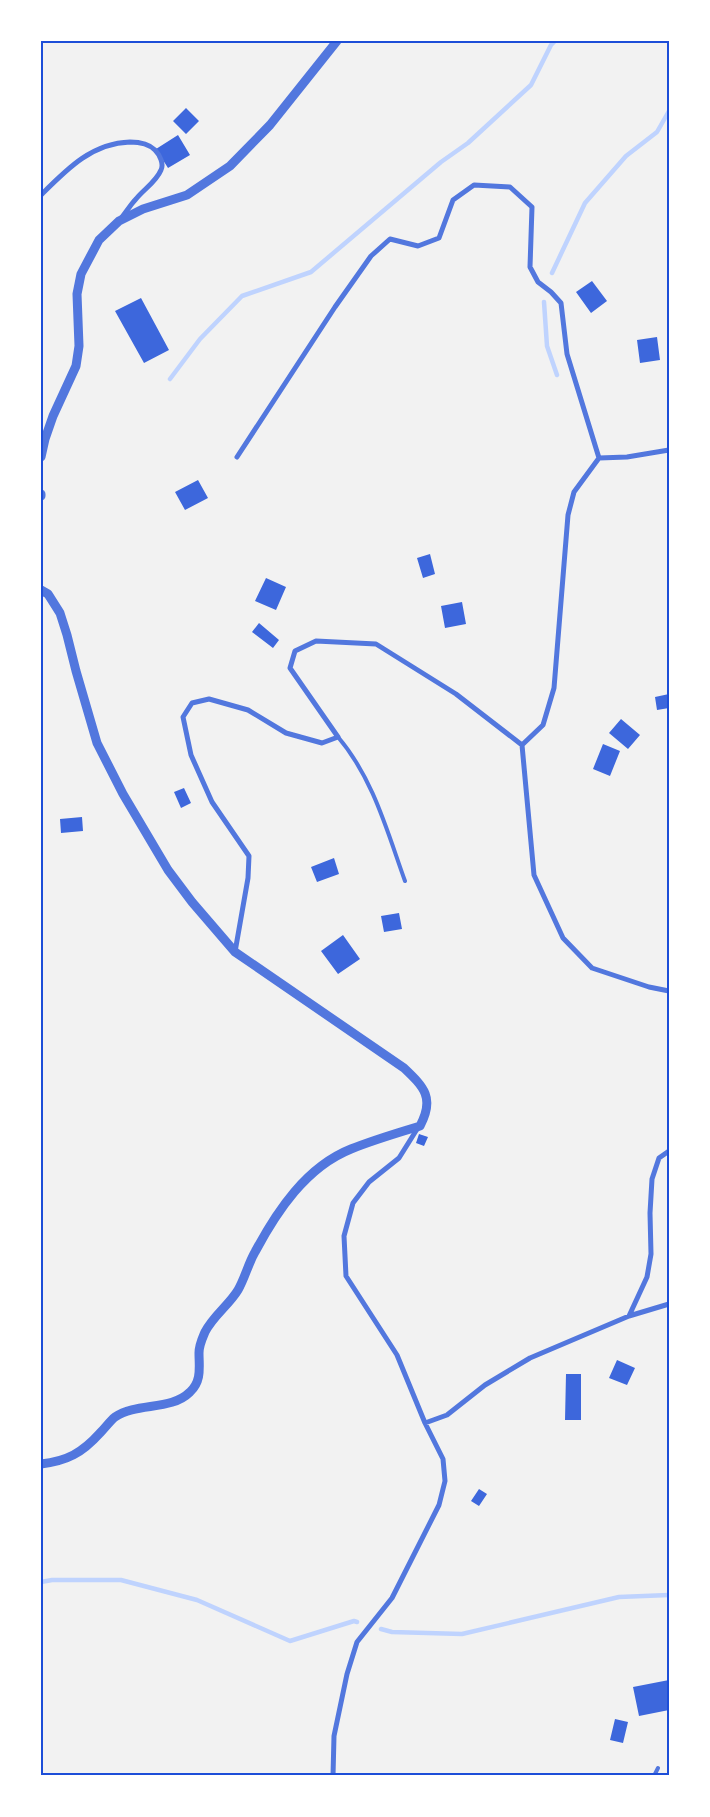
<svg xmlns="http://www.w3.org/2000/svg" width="710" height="1817" font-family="'Source Sans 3',sans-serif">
	<rect width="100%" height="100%" fill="#f2f2f2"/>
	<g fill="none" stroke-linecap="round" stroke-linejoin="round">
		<!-- stream -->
		<path stroke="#bfd3fe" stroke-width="4.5" d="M552 273 585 203 626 156 657 132 669 111
			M544 302 547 346 557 375
			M170 379 200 339 242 296 311 272 441 162 468 143 531 85 551 45 555 41
			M41 1582 52 1580H121L197 1600 290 1641 354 1621 357 1622
			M381 1629 392 1632 462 1634 619 1597 669 1595"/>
	</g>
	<!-- building -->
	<path fill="#3d67dc" d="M186 108 199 121 186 134 173 121Z
		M178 135 190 155 168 168 156 149Z
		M592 281 607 301 591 313 576 292Z
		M141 298 169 350 144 363 115 311Z
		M657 337 660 360 640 363 637 340Z
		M198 480 208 498 185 510 175 492Z
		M430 554 435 574 423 578 417 558Z
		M266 578 286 587 276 610 255 601Z
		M462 602 466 624 445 628 441 606Z
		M259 623 279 640 273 648 252 632Z
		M669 694V708L657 710 655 697Z
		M621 719 640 735 628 749 609 733Z
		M603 744 620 751 610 776 593 769Z
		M184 788 191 803 181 808 174 792Z
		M82 817 83 831 61 833 60 819Z
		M334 858 339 874 317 882 311 867Z
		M399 913 402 929 384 932 381 916Z
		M343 935 360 959 338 974 321 951Z
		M419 1134 428 1137 424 1146 416 1143Z
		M617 1360 635 1368 627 1385 609 1378Z
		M566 1374H581V1420H565Z
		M479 1489 487 1494 479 1506 471 1501Z
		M669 1680V1710L639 1716 633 1687Z
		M615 1719 628 1722 623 1743 610 1740Z"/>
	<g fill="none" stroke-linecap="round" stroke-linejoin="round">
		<!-- service -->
		<path stroke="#5277de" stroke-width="4" d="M338 737C373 778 387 831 405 881
			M654 1776 658 1768"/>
		<!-- minor -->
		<path stroke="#5277de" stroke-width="5" d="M41 195C67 169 92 143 130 142 139 142 148 143 155 150 160 155 164 164 161 170 156 182 144 189 136 199 131 204 127 211 122 217
			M237 457 335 307 371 256 390 239 418 246 439 238 453 200 474 185 510 187 532 207 530 267 538 282 551 292 561 303 567 354 599 458
			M599 458 627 457 669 450
			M522 745 543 725 554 688 568 515 574 492 599 458
			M235 952 248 878 249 856 212 802 191 755 183 717 192 703 209 699 248 710 286 733 322 743 338 737 290 668 295 651 316 641 376 644 456 694 522 745 534 875 563 938 592 968 649 987 669 991
			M629 1316 647 1277 651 1254 650 1213 652 1179 659 1158 669 1151
			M425 1423 447 1415 485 1385 530 1358 629 1316 669 1304
			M333 1776 334 1736 347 1674 357 1642 392 1598 439 1505 445 1481 443 1459 425 1423 397 1355 346 1276 344 1236 353 1203 369 1182 399 1158 419 1126"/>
		<!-- tertiary -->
		<path stroke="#5277de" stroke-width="9" d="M41 457 45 439 53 416 76 366 79 346 77 294 81 274 99 240 119 221 143 209 187 195 230 166 270 125 337 41
			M41 494V496
			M41 590 48 594 60 613 67 635 76 671 97 743 123 794 168 870 192 902 235 952 404 1068C424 1087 435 1098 420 1126 397 1133 373 1140 351 1149 306 1167 277 1211 255 1252 248 1264 245 1278 238 1290 229 1305 213 1316 205 1332 202 1339 199 1345 199 1353 199 1367 202 1381 190 1392 171 1411 137 1402 115 1417 110 1421 105 1428 100 1433 82 1453 67 1461 41 1464"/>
	</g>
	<!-- border -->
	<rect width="710" height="1817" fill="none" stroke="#ffffff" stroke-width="85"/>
	<rect x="42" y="42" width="626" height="1732" fill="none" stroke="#1d4ed8" stroke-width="2"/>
</svg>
